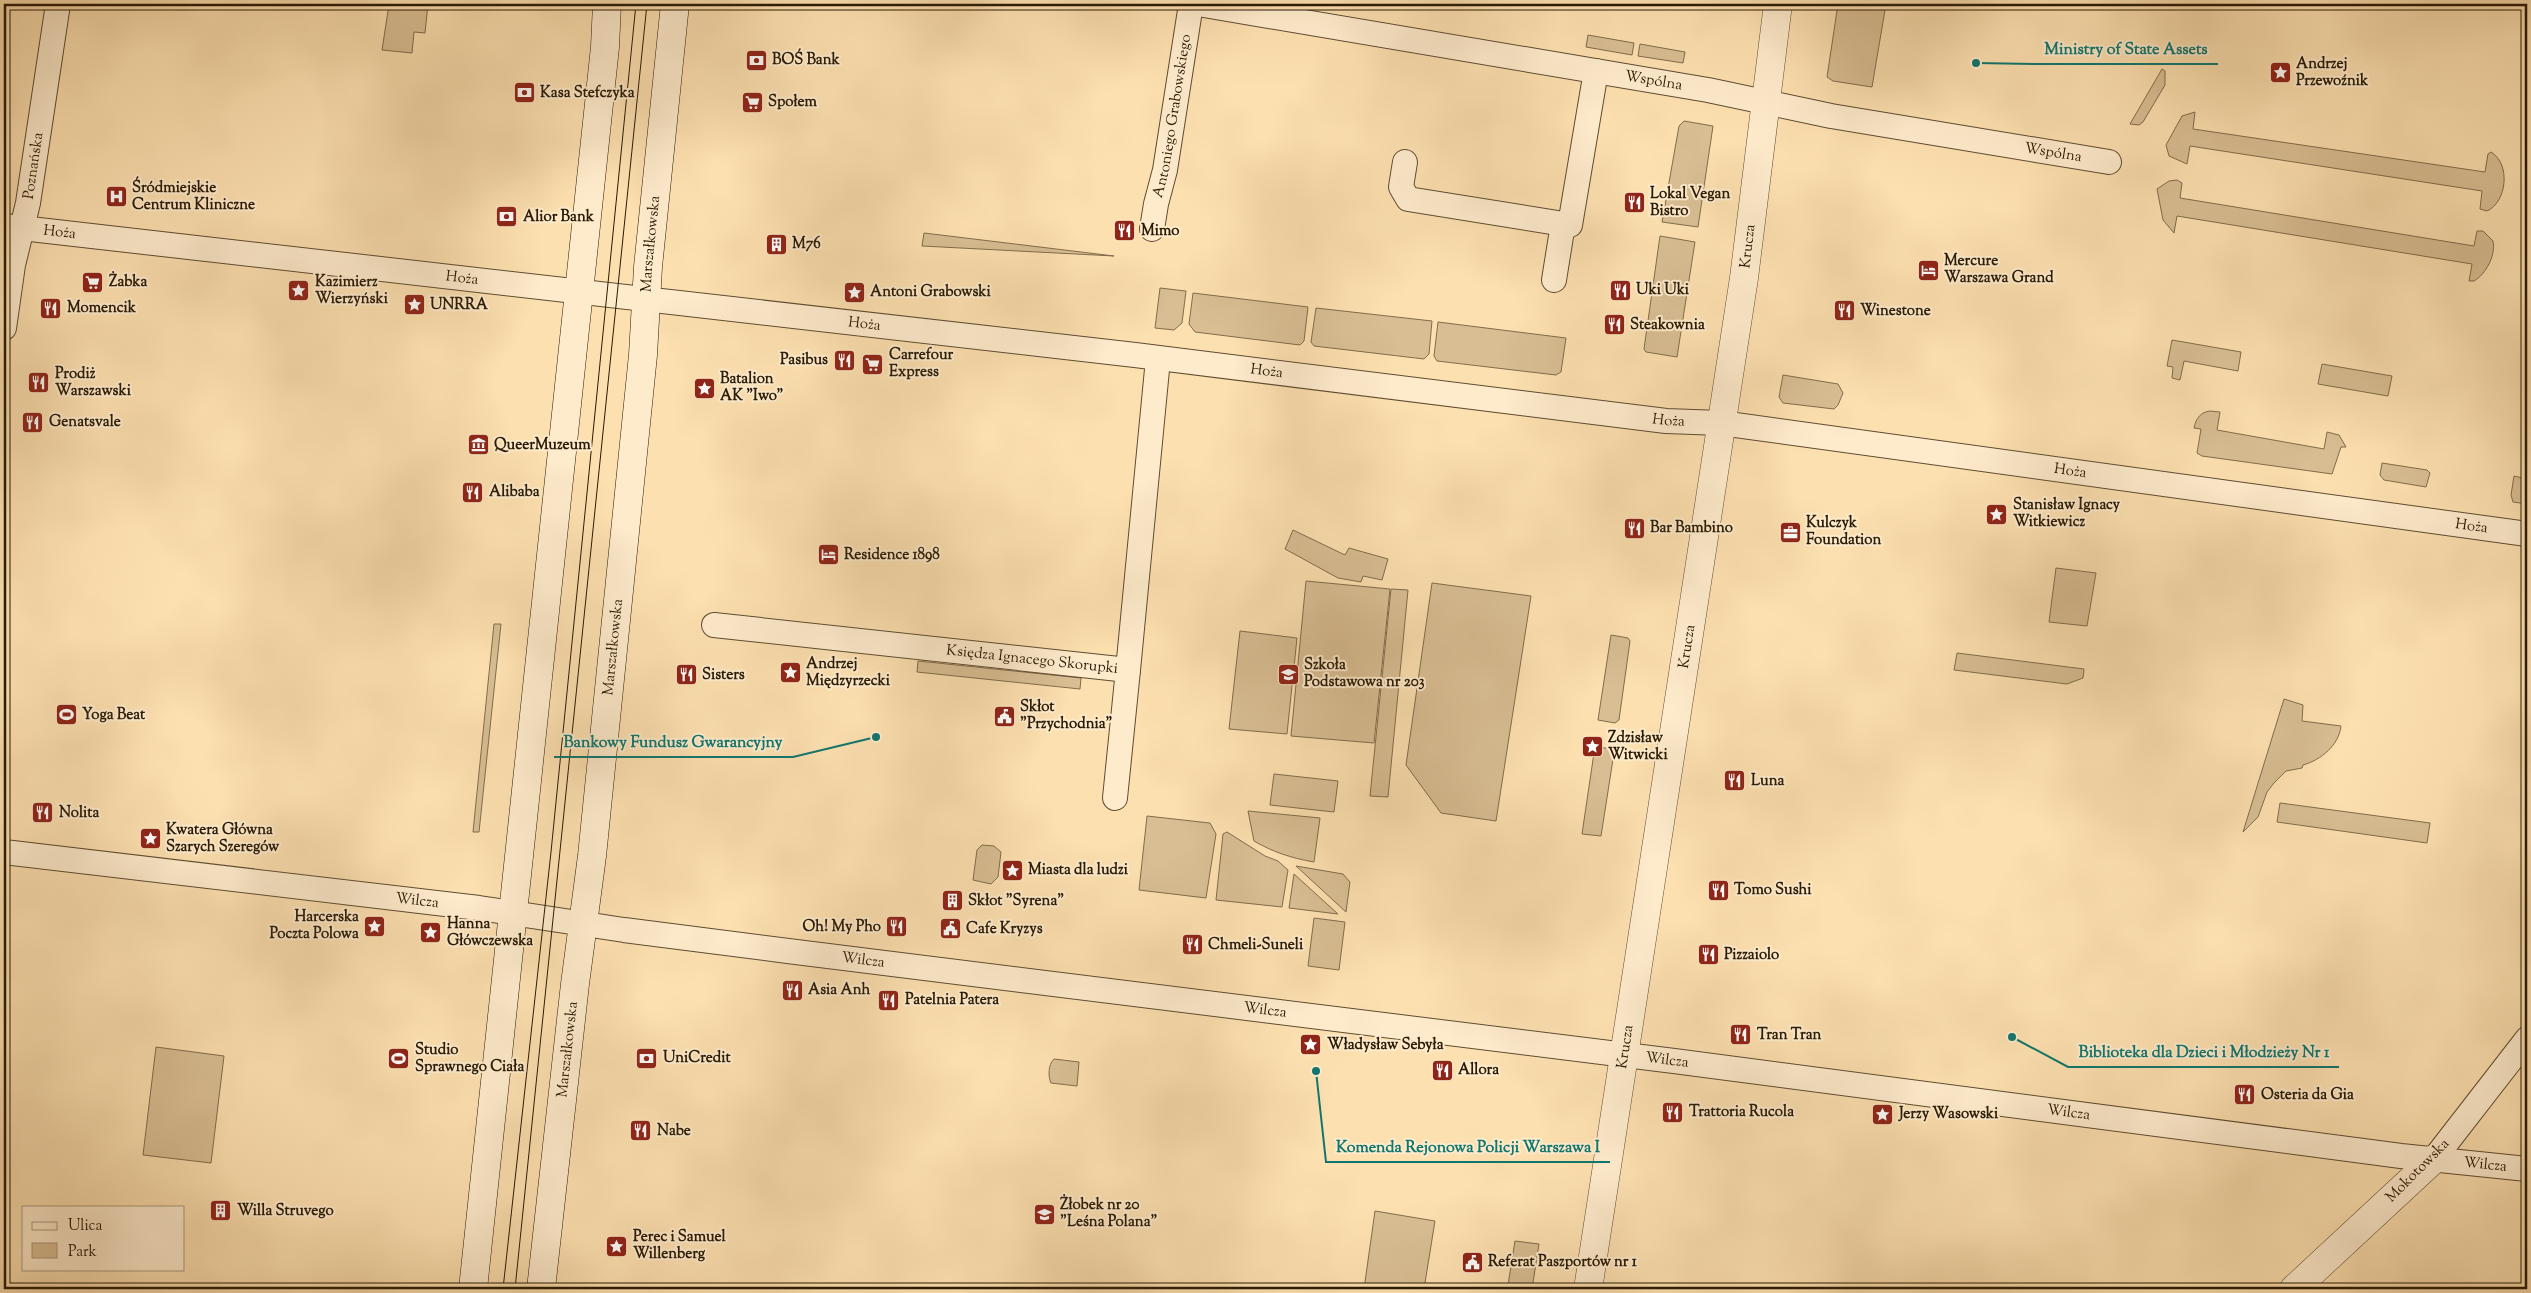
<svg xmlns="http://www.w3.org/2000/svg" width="2531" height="1293" font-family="'Sorts Mill Goudy',serif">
	<rect width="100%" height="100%" fill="#fde0b0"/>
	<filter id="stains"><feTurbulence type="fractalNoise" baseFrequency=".004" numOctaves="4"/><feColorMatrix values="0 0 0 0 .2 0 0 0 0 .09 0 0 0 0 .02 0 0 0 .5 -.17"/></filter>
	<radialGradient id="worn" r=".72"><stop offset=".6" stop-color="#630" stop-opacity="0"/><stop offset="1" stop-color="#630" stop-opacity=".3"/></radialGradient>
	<!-- green -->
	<path fill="#d9be93" stroke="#816c4c" d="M397 4H428L425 33 414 32 412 53 382 50 388 11Z
		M1838 4H1886L1872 87 1833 81 1827 77Z
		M1588 35 1634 43 1632 55 1586 47Z
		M1640 44 1685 52 1683 63 1638 56Z
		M2162 69 2165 71V85L2143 122 2139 125 2130 124Z
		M2195 112 2193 129 2485 172 2488 154 2491 152C2511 164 2507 202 2487 211L2480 209 2482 191 2190 146 2187 164 2169 156 2166 145 2182 116Z
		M1684 121 1713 126 1698 227 1662 222 1679 126Z
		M2177 180 2182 183 2180 198 2474 246 2477 231H2483L2493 241C2496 255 2486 274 2474 281H2469L2472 264 2177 216 2174 233 2163 220 2157 189 2169 181Z
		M924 233 1114 256 922 246Z
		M1660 236 1695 242 1677 357 1646 352 1644 349Z
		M1160 288 1186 291 1182 323 1174 330 1155 328Z
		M1193 293 1308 307 1304 341 1300 345 1195 332 1189 324Z
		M1316 308 1432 321 1429 354 1424 359 1314 346 1311 342Z
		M1438 322 1566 338 1561 372 1556 375 1437 361 1434 356Z
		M2172 340 2241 352 2238 371 2184 361 2180 380 2172 378 2173 367 2167 366Z
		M2322 364 2392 376 2388 396 2318 384Z
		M1783 375 1838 384 1843 393 1838 405 1834 409 1783 403 1779 397Z
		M2210 411 2220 412 2217 430 2324 449 2327 432 2339 435 2346 447H2341L2332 474 2202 456 2197 453 2201 429 2194 428C2196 418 2201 412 2210 411Z
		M2382 463 2427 470 2430 473 2426 487 2384 480 2380 475Z
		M2514 476 2527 479V504L2513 502 2511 495Z
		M1293 530 1345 555 1349 548 1388 559 1382 580 1363 576 1361 582 1338 578 1285 549Z
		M2056 568 2096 573 2087 626 2049 622Z
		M1306 581 1390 589 1374 743 1291 736Z
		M1432 583 1531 596 1496 821 1441 813 1406 765Z
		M1391 589 1408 590 1388 797 1370 796Z
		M494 624H501L479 832H473Z
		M1240 631 1297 638 1287 734 1229 729Z
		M1611 635 1628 638 1630 641 1619 720 1615 723 1598 720Z
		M1957 653 2084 669 2083 678 2067 684 1954 670Z
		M918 661 1081 678 1080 689 917 672Z
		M2284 699 2303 705 2302 721 2341 726C2339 745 2321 760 2303 765L2302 768 2286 771 2274 783 2267 792 2258 817 2243 832Z
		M1595 746 1610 749 1614 753 1601 836 1582 834Z
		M1274 774 1338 781 1334 812 1270 805Z
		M2280 803 2430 823 2427 843 2277 822Z
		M1248 811 1320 818 1314 862C1291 858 1273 852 1254 841Z
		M1147 816 1210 823 1216 834 1206 898 1139 890Z
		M1227 832 1265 856 1278 861 1288 870 1282 907 1216 900 1223 834Z
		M982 845 994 846 1001 852 998 877 991 884 973 880 977 850Z
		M1296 866 1343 874 1350 882 1346 912Z
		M1294 874 1338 914 1289 908Z
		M1314 918 1345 922 1339 970 1308 966Z
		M156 1047 224 1056 211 1163 143 1155Z
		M1054 1059 1079 1062 1077 1086 1051 1083C1048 1076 1048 1065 1054 1059Z
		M1375 1211 1435 1221 1424 1289H1364Z
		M1515 1241 1539 1244 1532 1289 1508 1285Z"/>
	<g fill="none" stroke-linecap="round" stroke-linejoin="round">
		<defs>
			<g id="minor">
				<path id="s1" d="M1198 4 1708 90 1831 116 2109 162"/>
				<path d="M1405 162 1401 187 1408 199 1570 225 1596 71"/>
				<path id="s2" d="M4 226 1135 355 1666 421 1721 423 2527 534"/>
				<path id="s3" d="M1152 229 1156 204 1165 170 1191 4"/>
				<path d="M1554 280 1563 224"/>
				<path id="s4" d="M4 328 13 265 28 203 58 4"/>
				<path id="s5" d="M714 625 1128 670 1158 359"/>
				<path d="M1115 798 1128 670"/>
				<path id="s6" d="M4 852 479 908 624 930 788 951 1674 1061 2401 1156 2527 1169"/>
				<path d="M2434 1159 2527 1039"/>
			</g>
			<g id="tertiary">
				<path id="s7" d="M1588 1289 1744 278 1778 4"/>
				<path d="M2294 1289 2434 1159"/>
			</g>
			<g id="secondary">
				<path d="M473 1289 605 47 607 4"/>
				<path id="s8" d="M541 1289 575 984 592 856 643 355 648 267 675 4"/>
			</g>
		</defs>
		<!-- minor casing -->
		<use href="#minor" stroke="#5e4c30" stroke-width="26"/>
		<!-- tertiary casing -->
		<use href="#tertiary" stroke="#5e4c30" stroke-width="29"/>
		<!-- secondary casing -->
		<use href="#secondary" stroke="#291a05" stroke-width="29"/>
		<!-- minor -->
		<use href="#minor" stroke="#feebcc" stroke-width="24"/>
		<!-- tertiary -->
		<use href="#tertiary" stroke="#feebcc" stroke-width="28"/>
		<!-- secondary -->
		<use href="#secondary" stroke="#feebcc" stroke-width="28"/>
		<!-- tram -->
		<path stroke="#291a05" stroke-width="1" d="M503 1289 551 852 636 4
			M515 1289 647 4"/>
	</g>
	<!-- icons -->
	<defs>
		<symbol id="bank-square" viewBox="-11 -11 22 22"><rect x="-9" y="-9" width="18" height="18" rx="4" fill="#8f2418" stroke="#feebcc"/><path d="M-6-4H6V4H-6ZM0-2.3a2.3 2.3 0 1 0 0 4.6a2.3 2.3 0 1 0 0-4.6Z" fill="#fff"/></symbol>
		<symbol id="sight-square" viewBox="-11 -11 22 22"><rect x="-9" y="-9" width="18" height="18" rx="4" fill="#8f2418" stroke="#feebcc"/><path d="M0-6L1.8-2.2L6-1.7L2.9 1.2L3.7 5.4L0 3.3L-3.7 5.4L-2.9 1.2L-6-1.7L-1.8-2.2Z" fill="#fff"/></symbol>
		<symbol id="supermarket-square" viewBox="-11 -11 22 22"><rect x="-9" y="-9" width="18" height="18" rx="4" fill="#8f2418" stroke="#feebcc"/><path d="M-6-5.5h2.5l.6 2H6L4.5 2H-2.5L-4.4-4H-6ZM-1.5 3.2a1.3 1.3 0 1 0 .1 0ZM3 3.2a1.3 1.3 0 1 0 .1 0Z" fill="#fff"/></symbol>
		<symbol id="hospital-square" viewBox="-11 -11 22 22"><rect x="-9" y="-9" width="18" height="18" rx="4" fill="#8f2418" stroke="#feebcc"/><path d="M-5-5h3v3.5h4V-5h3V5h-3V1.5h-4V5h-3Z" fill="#fff"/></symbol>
		<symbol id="restaurant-square" viewBox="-11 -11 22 22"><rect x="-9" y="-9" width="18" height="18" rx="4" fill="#8f2418" stroke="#feebcc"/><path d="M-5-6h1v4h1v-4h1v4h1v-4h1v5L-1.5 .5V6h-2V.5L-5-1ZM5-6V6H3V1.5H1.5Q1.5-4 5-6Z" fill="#fff"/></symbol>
		<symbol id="building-square" viewBox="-11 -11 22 22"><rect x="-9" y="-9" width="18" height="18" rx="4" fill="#8f2418" stroke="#feebcc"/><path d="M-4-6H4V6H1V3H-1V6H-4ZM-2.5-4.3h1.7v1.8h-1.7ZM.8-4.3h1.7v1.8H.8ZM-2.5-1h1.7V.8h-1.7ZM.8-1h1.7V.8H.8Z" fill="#fff"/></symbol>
		<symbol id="hotel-square" viewBox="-11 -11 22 22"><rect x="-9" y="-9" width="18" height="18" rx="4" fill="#8f2418" stroke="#feebcc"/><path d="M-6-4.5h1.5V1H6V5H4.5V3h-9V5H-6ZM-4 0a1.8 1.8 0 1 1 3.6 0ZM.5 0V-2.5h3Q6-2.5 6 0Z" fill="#fff"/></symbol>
		<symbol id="museum-square" viewBox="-11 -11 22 22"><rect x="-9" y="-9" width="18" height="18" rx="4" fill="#8f2418" stroke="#feebcc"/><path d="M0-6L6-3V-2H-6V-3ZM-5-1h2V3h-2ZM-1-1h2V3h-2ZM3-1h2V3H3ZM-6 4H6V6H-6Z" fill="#fff"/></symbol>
		<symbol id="office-square" viewBox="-11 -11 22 22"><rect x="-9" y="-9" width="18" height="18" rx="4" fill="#8f2418" stroke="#feebcc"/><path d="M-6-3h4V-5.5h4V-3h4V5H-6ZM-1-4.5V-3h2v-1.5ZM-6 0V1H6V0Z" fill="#fff"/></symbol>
		<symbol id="school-square" viewBox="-11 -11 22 22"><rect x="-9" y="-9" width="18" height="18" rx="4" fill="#8f2418" stroke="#feebcc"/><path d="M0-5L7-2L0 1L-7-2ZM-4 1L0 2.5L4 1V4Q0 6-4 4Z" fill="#fff"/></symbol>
		<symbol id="stadium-square" viewBox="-11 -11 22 22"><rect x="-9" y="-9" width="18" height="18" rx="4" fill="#8f2418" stroke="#feebcc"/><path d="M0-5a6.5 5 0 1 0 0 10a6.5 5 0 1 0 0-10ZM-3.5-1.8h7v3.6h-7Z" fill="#fff"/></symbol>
		<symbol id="civic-square" viewBox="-11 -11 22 22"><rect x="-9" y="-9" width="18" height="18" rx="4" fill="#8f2418" stroke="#feebcc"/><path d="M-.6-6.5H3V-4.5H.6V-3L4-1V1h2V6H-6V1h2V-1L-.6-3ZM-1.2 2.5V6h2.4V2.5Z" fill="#fff"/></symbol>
	</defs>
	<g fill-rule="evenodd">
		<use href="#bank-square" x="744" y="48" width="25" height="25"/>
		<use href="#sight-square" x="2268" y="60" width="25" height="25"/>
		<use href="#bank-square" x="512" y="80" width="25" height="25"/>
		<use href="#supermarket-square" x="740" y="90" width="25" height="25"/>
		<use href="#hospital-square" x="104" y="184" width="25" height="25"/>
		<use href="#restaurant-square" x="1622" y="190" width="25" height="25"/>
		<use href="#bank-square" x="494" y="204" width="25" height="25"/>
		<use href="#restaurant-square" x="1112" y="218" width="25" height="25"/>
		<use href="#building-square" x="764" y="232" width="25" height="25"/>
		<use href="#hotel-square" x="1916" y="258" width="25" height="25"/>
		<use href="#supermarket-square" x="80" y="270" width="25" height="25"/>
		<use href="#restaurant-square" x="1608" y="278" width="25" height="25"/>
		<use href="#sight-square" x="286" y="278" width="25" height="25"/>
		<use href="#sight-square" x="842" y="280" width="25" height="25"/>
		<use href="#sight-square" x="402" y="292" width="25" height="25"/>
		<use href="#restaurant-square" x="38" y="296" width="25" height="25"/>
		<use href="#restaurant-square" x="1832" y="298" width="25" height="25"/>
		<use href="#restaurant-square" x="1602" y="312" width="25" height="25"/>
		<use href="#restaurant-square" x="832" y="348" width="25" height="25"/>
		<use href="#supermarket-square" x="860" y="352" width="25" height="25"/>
		<use href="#restaurant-square" x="26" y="370" width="25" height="25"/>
		<use href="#sight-square" x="692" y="376" width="25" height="25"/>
		<use href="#restaurant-square" x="20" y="410" width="25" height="25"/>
		<use href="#museum-square" x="466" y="432" width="25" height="25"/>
		<use href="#restaurant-square" x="460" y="480" width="25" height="25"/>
		<use href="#sight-square" x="1984" y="502" width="25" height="25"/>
		<use href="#restaurant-square" x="1622" y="516" width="25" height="25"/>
		<use href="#office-square" x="1778" y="520" width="25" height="25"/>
		<use href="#hotel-square" x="816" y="542" width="25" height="25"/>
		<use href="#sight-square" x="778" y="660" width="25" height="25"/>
		<use href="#school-square" x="1276" y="662" width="25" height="25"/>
		<use href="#restaurant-square" x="674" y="662" width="25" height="25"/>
		<use href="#stadium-square" x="54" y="702" width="25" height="25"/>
		<use href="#civic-square" x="992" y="704" width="25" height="25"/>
		<use href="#sight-square" x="1580" y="734" width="25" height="25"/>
		<use href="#restaurant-square" x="1722" y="768" width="25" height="25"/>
		<use href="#restaurant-square" x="30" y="800" width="25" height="25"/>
		<use href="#sight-square" x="138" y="826" width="25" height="25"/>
		<use href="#sight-square" x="1000" y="858" width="25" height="25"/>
		<use href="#restaurant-square" x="1706" y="878" width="25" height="25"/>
		<use href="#building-square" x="940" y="888" width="25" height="25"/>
		<use href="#sight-square" x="362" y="914" width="25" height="25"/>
		<use href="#restaurant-square" x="884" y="914" width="25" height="25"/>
		<use href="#civic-square" x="938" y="916" width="25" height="25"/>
		<use href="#sight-square" x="418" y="920" width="25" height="25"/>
		<use href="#restaurant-square" x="1180" y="932" width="25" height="25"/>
		<use href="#restaurant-square" x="1696" y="942" width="25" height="25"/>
		<use href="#restaurant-square" x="780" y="978" width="25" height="25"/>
		<use href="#restaurant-square" x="876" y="988" width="25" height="25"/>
		<use href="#restaurant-square" x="1728" y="1022" width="25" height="25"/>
		<use href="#sight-square" x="1298" y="1032" width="25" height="25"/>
		<use href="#bank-square" x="634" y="1046" width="25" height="25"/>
		<use href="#stadium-square" x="386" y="1046" width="25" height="25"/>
		<use href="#restaurant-square" x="1430" y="1058" width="25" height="25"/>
		<use href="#restaurant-square" x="2232" y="1082" width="25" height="25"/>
		<use href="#restaurant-square" x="1660" y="1100" width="25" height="25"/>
		<use href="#sight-square" x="1870" y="1102" width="25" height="25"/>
		<use href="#restaurant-square" x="628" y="1118" width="25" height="25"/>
		<use href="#building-square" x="208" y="1198" width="25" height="25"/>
		<use href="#school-square" x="1032" y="1202" width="25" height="25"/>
		<use href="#sight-square" x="604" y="1234" width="25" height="25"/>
		<use href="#civic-square" x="1460" y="1250" width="25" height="25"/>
	</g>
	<g text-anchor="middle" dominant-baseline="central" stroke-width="4" stroke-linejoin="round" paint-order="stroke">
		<!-- poi labels -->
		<g font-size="15" font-weight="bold" fill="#291a05" stroke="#feebcc" text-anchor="start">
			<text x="772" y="60">BOŚ Bank</text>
			<text x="2296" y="64">Andrzej<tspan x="2296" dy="17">Przewoźnik</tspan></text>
			<text x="540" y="93">Kasa Stefczyka</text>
			<text x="768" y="102">Społem</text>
			<text x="132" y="188">Śródmiejskie<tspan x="132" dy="17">Centrum Kliniczne</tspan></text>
			<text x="1650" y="194">Lokal Vegan<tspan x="1650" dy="17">Bistro</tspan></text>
			<text x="523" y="217">Alior Bank</text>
			<text x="1141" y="231">Mimo</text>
			<text x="792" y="244">M76</text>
			<text x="1944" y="261">Mercure<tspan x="1944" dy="17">Warszawa Grand</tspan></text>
			<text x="109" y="282">Żabka</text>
			<text x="315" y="282">Kazimierz<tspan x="315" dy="17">Wierzyński</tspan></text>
			<text x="1636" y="290">Uki Uki</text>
			<text x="870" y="292">Antoni Grabowski</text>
			<text x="430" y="305">UNRRA</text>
			<text x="67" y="308">Momencik</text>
			<text x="1860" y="311">Winestone</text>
			<text x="1630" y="325">Steakownia</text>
			<text x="889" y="355">Carrefour<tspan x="889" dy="17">Express</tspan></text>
			<text x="828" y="360" text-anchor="end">Pasibus</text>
			<text x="55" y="374">Prodiż<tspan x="55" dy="17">Warszawski</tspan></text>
			<text x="720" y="379">Batalion<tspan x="720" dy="17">AK "Iwo"</tspan></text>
			<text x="49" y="422">Genatsvale</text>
			<text x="494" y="445">QueerMuzeum</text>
			<text x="489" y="492">Alibaba</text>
			<text x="2013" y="505">Stanisław Ignacy<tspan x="2013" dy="17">Witkiewicz</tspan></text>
			<text x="1806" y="523">Kulczyk<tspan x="1806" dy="17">Foundation</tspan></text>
			<text x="1650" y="528">Bar Bambino</text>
			<text x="844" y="555">Residence 1898</text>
			<text x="806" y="664">Andrzej<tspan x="806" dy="17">Międzyrzecki</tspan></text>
			<text x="1304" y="665">Szkoła<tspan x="1304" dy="17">Podstawowa nr 203</tspan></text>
			<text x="702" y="675">Sisters</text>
			<text x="1020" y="707">Skłot<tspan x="1020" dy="17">"Przychodnia"</tspan></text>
			<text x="82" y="715">Yoga Beat</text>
			<text x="1608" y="738">Zdzisław<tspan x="1608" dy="17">Witwicki</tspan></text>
			<text x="1751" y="781">Luna</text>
			<text x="59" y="813">Nolita</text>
			<text x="166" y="830">Kwatera Główna<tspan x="166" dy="17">Szarych Szeregów</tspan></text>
			<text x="1028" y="870">Miasta dla ludzi</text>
			<text x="1734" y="890">Tomo Sushi</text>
			<text x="968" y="901">Skłot "Syrena"</text>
			<text x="359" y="917" text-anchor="end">Harcerska<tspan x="359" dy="17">Poczta Polowa</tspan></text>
			<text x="447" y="924">Hanna<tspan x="447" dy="17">Główczewska</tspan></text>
			<text x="881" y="927" text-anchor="end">Oh! My Pho</text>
			<text x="966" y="929">Cafe Kryzys</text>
			<text x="1208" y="945">Chmeli-Suneli</text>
			<text x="1724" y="955">Pizzaiolo</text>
			<text x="808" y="990">Asia Anh</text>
			<text x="905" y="1000">Patelnia Patera</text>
			<text x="1757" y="1035">Tran Tran</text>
			<text x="1327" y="1045">Władysław Sebyła</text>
			<text x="415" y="1050">Studio<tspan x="415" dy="17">Sprawnego Ciała</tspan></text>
			<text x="663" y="1058">UniCredit</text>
			<text x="1458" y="1070">Allora</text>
			<text x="2261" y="1095">Osteria da Gia</text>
			<text x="1689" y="1112">Trattoria Rucola</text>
			<text x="1899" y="1114">Jerzy Wasowski</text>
			<text x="657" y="1131">Nabe</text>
			<text x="1060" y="1205">Żłobek nr 20<tspan x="1060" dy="17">"Leśna Polana"</tspan></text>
			<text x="237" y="1211">Willa Struvego</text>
			<text x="633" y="1237">Perec i Samuel<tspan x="633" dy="17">Willenberg</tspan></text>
			<text x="1488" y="1262">Referat Paszportów nr 1</text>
		</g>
		<!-- street labels -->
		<g font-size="15" fill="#291a05" stroke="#feebcc">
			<text stroke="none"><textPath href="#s1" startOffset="462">Wspólna</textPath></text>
			<text stroke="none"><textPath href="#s3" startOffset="115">Antoniego Grabowskiego</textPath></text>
			<text stroke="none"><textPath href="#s1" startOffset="868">Wspólna</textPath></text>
			<text stroke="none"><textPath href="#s4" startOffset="165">Poznańska</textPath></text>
			<text stroke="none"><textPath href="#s2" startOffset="56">Hoża</textPath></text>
			<text stroke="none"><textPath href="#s8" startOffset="1051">Marszałkowska</textPath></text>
			<text stroke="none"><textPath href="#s7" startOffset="1055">Krucza</textPath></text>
			<text stroke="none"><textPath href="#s2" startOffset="461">Hoża</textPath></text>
			<text stroke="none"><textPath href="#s2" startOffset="866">Hoża</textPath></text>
			<text stroke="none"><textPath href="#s2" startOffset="1271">Hoża</textPath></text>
			<text stroke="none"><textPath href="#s2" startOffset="1676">Hoża</textPath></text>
			<text stroke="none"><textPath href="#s2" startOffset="2081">Hoża</textPath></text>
			<text stroke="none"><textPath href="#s2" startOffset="2486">Hoża</textPath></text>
			<text stroke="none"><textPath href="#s8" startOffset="646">Marszałkowska</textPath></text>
			<text stroke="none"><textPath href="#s7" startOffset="650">Krucza</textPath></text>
			<text stroke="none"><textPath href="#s5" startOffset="320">Księdza Ignacego Skorupki</textPath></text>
			<text stroke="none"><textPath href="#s6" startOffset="416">Wilcza</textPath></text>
			<text stroke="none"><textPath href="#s6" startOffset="866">Wilcza</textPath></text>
			<text stroke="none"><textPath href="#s6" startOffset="1271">Wilcza</textPath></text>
			<text stroke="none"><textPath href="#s7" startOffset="245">Krucza</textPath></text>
			<text stroke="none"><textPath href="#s8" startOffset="241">Marszałkowska</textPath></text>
			<text stroke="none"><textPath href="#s6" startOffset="1676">Wilcza</textPath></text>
			<text stroke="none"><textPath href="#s6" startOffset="2081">Wilcza</textPath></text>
			<text stroke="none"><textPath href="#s6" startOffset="2501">Wilcza</textPath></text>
			<text transform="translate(2418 1171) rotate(-45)">Mokotowska</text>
		</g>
	</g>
	<!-- callouts -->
	<path fill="none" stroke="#0f766e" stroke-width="2" d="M1976 63L2035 64H2218M876 737L793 757H554M2012 1037L2068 1067H2339M1316 1071L1326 1162H1610"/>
	<g fill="#0f766e" stroke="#feebcc" stroke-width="2">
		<circle cx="1976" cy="63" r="5"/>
		<circle cx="876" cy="737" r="5"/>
		<circle cx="2012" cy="1037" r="5"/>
		<circle cx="1316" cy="1071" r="5"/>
	</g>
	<g font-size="16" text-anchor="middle" font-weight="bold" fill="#0f766e" stroke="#feebcc" stroke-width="4" stroke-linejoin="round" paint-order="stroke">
		<text x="2126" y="54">Ministry of State Assets</text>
		<text x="673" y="747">Bankowy Fundusz Gwarancyjny</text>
		<text x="2204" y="1057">Biblioteka dla Dzieci i Młodzieży Nr 1</text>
		<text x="1468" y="1152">Komenda Rejonowa Policji Warszawa I</text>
	</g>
	<!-- margin -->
	<rect width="2531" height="1293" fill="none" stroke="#fde0b0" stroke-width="20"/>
	<rect x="5" y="5" width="2521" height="1283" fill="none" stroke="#291a05" stroke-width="2.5"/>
	<rect x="10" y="10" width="2511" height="1273" fill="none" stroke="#291a05"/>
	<!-- legend -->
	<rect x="22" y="1206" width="162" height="65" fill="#feebcc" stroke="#a9977c"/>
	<rect x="32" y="1222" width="25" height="8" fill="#feebcc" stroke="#a9977c"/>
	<text x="68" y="1230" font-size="15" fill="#291a05">Ulica</text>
	<rect x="32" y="1243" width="25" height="15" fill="#d9be93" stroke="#a9977c"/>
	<text x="68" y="1256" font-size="15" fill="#291a05">Park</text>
	<rect width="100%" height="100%" filter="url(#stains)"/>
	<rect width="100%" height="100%" fill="url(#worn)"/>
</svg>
